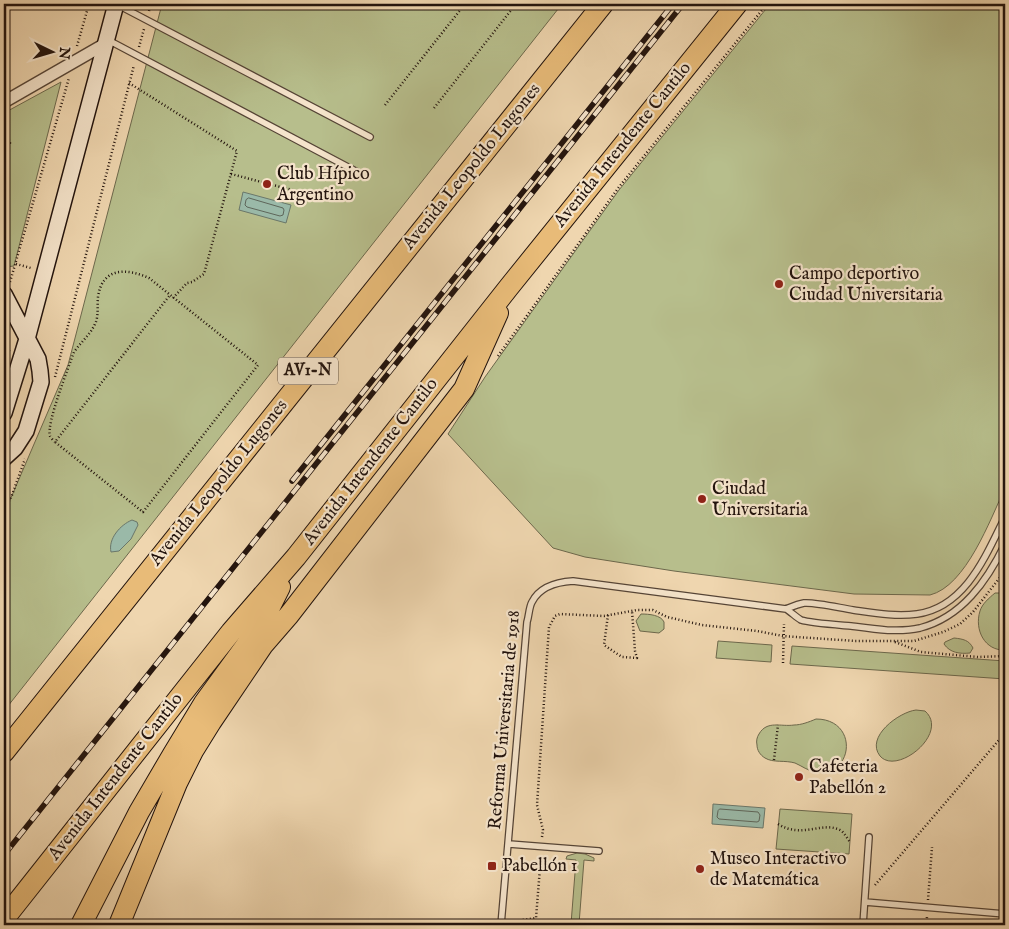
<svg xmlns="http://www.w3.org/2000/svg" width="1009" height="929" font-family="'IM FELL English',serif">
	<rect width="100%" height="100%" fill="#efd6af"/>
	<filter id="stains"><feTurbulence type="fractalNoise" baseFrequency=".004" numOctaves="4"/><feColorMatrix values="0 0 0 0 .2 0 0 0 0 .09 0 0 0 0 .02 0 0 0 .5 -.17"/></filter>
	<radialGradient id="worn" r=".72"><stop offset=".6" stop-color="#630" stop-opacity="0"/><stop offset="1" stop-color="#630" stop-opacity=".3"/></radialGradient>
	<!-- green -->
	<path fill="#b7be8c" stroke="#6c684c" d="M162 4H562L4 711V514L68 365Z
		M770 4H1005V488C990 520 966 586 930 595L854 594 674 571 585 557 553 548 448 434 485 377 619 190Z
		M61 82 14 266 4 267V113Z
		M995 593H1005V650C985 651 974 630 980 611 982 604 989 598 995 593Z
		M641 614C649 614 661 615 664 622V629L659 633 640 631 636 621Z
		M954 638C963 639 969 640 973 648L970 653C960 654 950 653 944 644L945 642Z
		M718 641 772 645 771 662 716 658Z
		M792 646 1005 661V679L790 664Z
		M916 710 925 711C950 733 897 776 880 756 865 737 899 712 916 710Z
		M816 719C859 719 854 777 816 772 808 771 802 766 795 763 785 760 773 763 765 758 760 755 757 750 757 745 756 741 757 737 759 734 767 720 781 727 794 725 801 725 809 722 816 719Z
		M780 809 852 814 849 854 776 849Z
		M577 853 585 854 594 858V861L584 860 579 924 585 925H561L562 923 571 924 576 860 566 859 567 856Z"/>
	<!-- water -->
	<path fill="#9ab9a8" stroke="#6a776a" d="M243 192 291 205 286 223 239 210Z
		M132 520 137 522 138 525 131 539 119 551 111 552C108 539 120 525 132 520Z
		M713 804 765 808 763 828 712 824Z"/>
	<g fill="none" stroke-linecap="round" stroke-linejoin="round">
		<!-- shore -->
		<path stroke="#5e665a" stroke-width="1" d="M249 198 283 208 284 210 283 215 280 216 247 207 245 205 246 200Z
			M720 809 758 812 760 815 759 821 757 822 719 819 717 817 718 811Z"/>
		<defs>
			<path id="service" d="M118 5 370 137
				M108 40 363 175
				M786 609C791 612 796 617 801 620 810 623 840 625 851 626 873 629 898 633 920 628 962 617 987 581 1005 544
				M509 844 599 851
				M865 902 1005 914
				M501 925 527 622C529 616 529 607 532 602 540 586 557 582 573 581L786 609C791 607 798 604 804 603 816 602 840 608 853 610 874 613 896 617 917 614 966 607 986 555 1005 517
				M863 925 869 837"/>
			<path id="minor" d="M4 102 105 44"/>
			<path id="secondary" d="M4 294 38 359 40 371 41 382 26 431 15 448 4 458
				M4 413 27 339 116 4"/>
			<path id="motorway" d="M4 752 603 4
				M4 919 231 632 296 557 509 287 737 4
				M81 925 139 812 173 754 204 703 261 625 280 587
				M119 925 177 783 193 751 211 722 263 645 289 615 464 389 498 313"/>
		</defs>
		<!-- service casing -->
		<use href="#service" stroke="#554436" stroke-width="8"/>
		<!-- minor casing -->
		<use href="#minor" stroke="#554436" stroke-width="14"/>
		<!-- secondary casing -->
		<use href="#secondary" stroke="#22130d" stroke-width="18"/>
		<!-- motorway casing -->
		<use href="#motorway" stroke="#22130d" stroke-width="22"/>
		<!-- path -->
		<path stroke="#22130d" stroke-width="2.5" stroke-dasharray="1 2.5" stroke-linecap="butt" d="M149 11 151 4
			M77 46 89 4
			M139 47 144 29
			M129 83 237 151 204 274 192 282 187 283 173 298
			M385 105 465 4
			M434 108 516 4
			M4 126 10 143 7 148
			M231 174 315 196 314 200
			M16 264 31 268
			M10 282 69 78
			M4 346 10 352
			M498 356 619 187 767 4
			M55 377 134 65
			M55 442C54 441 50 437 50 436 46 424 69 366 74 352 81 342 90 335 95 324 99 316 97 306 98 297 102 267 127 268 149 278L258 365 143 512 55 442 170 295
			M4 511 12 495 25 459
			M608 615 604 645 622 657 637 658 635 651 632 611
			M895 642 921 652 978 657 1005 656
			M783 663 784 624
			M774 760 778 725
			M778 824C802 839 822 821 840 830 844 832 847 838 850 842
			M542 837 543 830 537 805 549 627 555 616 560 614 604 616 637 610H653L667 617 702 625 757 631 783 636 855 641H914L943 632 960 624 973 612 1005 571
			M875 885 1005 733
			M928 900 932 847
			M518 925 523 920 536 918 541 855
			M926 925 927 917"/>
		<!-- service -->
		<use href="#service" stroke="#f5e4cb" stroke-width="5.5"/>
		<!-- minor -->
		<use href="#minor" stroke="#f5e4cb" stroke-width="11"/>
		<!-- secondary -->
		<use href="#secondary" stroke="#f5e4cb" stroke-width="15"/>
		<!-- motorway -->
		<use href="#motorway" stroke="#e8bb78" stroke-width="20"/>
		<defs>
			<path id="rail" d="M292 481 673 4
				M4 855 683 4"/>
		</defs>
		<!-- rail casing -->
		<use href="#rail" stroke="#22130d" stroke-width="5.5"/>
		<!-- rail -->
		<use href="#rail" stroke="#f5e4cb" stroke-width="4" stroke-dasharray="11" stroke-linecap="butt"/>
	</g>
	<!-- markers -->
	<g fill="#8f2418" stroke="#f5e4cb" stroke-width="2">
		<circle cx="267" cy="184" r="5"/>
		<circle cx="779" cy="284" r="5"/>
		<circle cx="702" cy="499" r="5"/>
		<circle cx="799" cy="777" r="5"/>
		<rect x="487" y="861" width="10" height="10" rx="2.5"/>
		<circle cx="700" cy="869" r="5"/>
	</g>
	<g text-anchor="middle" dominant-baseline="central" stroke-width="4.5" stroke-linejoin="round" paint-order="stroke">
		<!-- shield labels -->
		<rect fill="#f5e4cb" stroke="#615246" stroke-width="1" x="278" y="357.5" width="60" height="27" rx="4"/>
		<g font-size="16" font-weight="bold" fill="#22130d">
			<text x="308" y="371">AV1-N</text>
		</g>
		<!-- street labels -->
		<g font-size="18" fill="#22130d" stroke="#f5e4cb">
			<text transform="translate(623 145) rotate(-51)">Avenida Intendente Cantilo</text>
			<text transform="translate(472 167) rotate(-51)">Avenida Leopoldo Lugones</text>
			<text transform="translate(371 462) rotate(-52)">Avenida Intendente Cantilo</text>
			<text transform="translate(219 483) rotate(-51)">Avenida Leopoldo Lugones</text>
			<text transform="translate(505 720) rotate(-85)">Reforma Universitaria de 1918</text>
			<text transform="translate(116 777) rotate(-52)">Avenida Intendente Cantilo</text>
		</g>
		<!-- poi labels -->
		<g font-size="18" fill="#22130d" stroke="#f5e4cb" text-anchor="start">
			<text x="277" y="174">Club Hípico<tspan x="277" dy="21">Argentino</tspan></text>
			<text x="789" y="274">Campo deportivo<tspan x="789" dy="21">Ciudad Universitaria</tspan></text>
			<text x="712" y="489">Ciudad<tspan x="712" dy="21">Universitaria</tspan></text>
			<text x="809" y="767">Cafeteria<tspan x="809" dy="21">Pabellón 2</tspan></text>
			<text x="710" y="859">Museo Interactivo<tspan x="710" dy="21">de Matemática</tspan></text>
			<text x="502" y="866">Pabellón 1</text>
		</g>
	</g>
	<!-- margin -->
	<rect width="1009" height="929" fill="none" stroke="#efd6af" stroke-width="20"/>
	<rect x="5" y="5" width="999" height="919" fill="none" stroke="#22130d" stroke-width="2.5"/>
	<rect x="10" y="10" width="989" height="909" fill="none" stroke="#22130d"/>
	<!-- north arrow -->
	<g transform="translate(52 52) rotate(95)" stroke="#f5e4cb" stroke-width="4" paint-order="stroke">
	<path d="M0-4L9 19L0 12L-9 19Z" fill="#22130d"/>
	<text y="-8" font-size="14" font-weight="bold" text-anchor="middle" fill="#22130d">N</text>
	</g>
	<rect width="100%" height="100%" filter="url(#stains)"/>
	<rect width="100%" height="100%" fill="url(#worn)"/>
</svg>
